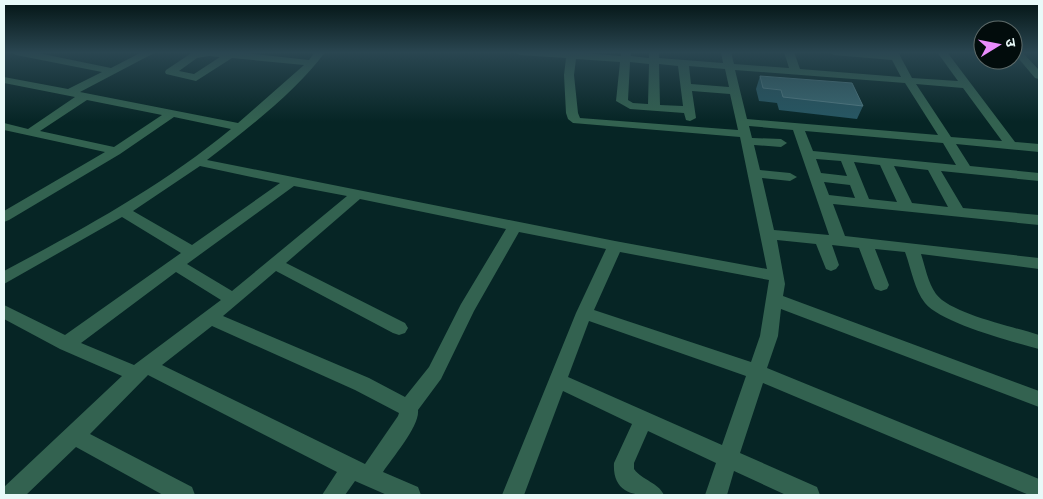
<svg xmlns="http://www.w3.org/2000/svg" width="1043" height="499" font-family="Arial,'Noto Sans Devanagari',sans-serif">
	<rect width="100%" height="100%" fill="#062525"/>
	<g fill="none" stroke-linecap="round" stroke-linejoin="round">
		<!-- minor -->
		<path fill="#336250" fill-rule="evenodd" d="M11 52H33L111 68 142 52H156L80 92 238 123 304 65 232 58 196 81 166 74 165 72 166 70 190 54 197 52H235L309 60 315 52H325C297 91 246 130 207 160L615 241 767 269 740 137 573 123 568 119 566 113 564 75 566 58 520 55 515 52H570L621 56V52H631V56L649 58V52H659V58L723 63 721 52H731L734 64 789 68 784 52H794L800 69 901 77 892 60 834 55 829 52H898L912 78 958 81 937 52H947L1015 142 1039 144V152L956 144 970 166 1039 173V181L941 171 963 208 1039 215V225L833 204 845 236 1039 258V269L921 254C925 266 928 283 936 294 951 314 1015 327 1039 335V349C1013 342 941 323 925 303 914 289 911 268 905 252L875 249 889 285 887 289 881 291 875 289 873 285 859 248 832 245 839 265 836 269 831 271 826 269 816 244 777 240 785 284 783 296 1039 391V407L781 309 778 336 767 368 1039 479V495H1029L763 383 740 453 817 487 820 495H786L734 471 727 495H705L716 463 648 431 634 463V469C643 481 658 482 664 495 639 497 612 496 614 463L632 424 563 391 524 495H502L576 313 606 249 519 232 474 311 441 379 418 410C420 426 392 458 383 472L418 487 421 495H387L355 481 345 495H322L337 472 148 375 90 434 192 487 195 495H163L76 447 26 495H4V487L122 376 60 349 4 319V305L65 335 181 253 122 217 4 284V271C83 229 162 186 231 129L174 117 120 154 9 220 4 222V211L105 152 4 130V123L28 129 75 97 4 83V77L68 89 102 72 16 55ZM209 56 220 57 194 74 179 71 197 58ZM576 59 620 62 616 101 630 109 684 113 686 120 690 121 696 118 692 91 730 94 738 130 580 118 578 113 574 75ZM630 62 649 64 648 104 633 103 628 100ZM659 64 678 66 683 106 660 105ZM689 66 725 69 729 87 691 84ZM735 70 905 83 938 135 747 119ZM916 84 963 88 1002 141 951 137ZM87 100 162 115 114 147 40 131ZM749 126 793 130 829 235 774 230 762 178 790 181 797 177 790 173 760 170 754 145 781 147 787 143 781 139 752 138ZM805 131 943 143 956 165 813 151ZM816 159 841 161 847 176 821 173ZM854 162 880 165 897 202 869 199ZM200 166 280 183 192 245 133 211ZM894 166 928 170 948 207 912 203ZM824 182 850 185 855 198 829 195ZM294 186 347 196 232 291 187 264ZM360 199 506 229 461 304 429 367 405 397 369 378 223 316 276 271 393 333 399 335 405 333 408 328 405 323 286 263ZM620 252 769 280 760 336 751 362 594 310ZM176 272 221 300 134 365 81 343ZM589 321 746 376 722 445 568 377ZM212 326 355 390 399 413 398 416 365 464 162 365Z
			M1013 52H1022L1039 70V79L1035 78Z"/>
	</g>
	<!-- wall -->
	<path fill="#275763" d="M760 76 863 106 857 119 779 110 777 103 759 101 756 89Z"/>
	<!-- building -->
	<path fill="#3b6973" stroke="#567f88" d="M760 76 852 83 863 106 783 97 781 90 763 88Z"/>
	<!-- sky -->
	<linearGradient id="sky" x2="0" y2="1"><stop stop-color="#031414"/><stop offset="0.43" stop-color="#2a4651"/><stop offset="1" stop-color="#2a4651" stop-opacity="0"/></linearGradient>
	<rect width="1043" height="122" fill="url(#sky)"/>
	<!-- border -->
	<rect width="1043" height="499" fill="none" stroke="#e8f9f8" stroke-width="10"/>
	<!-- north arrow -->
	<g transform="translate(998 45) rotate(80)"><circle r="24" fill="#020c0c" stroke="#5e6b6a"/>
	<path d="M0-4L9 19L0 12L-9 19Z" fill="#ea8dfd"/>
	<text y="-8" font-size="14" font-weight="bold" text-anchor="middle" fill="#e8f9f8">उ</text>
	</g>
</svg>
